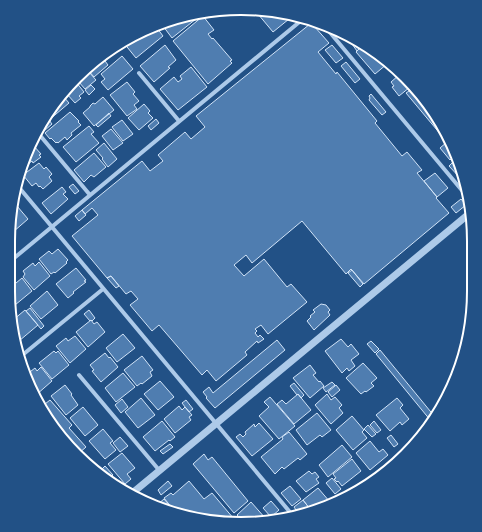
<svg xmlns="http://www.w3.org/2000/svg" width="482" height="532" font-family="Poppins,sans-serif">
	<rect width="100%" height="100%" fill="#225186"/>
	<!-- building -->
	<path fill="#4f7db0" stroke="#d1e3f7" d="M261 12H283L289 19 273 32 258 14Z
		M195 13H199L201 15 172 38 163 26Z
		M203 16 214 30 208 34 212 39 213 38 232 60 230 61 232 63 208 84 173 41Z
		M310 24 313 27 314 26 329 43 318 52 336 74 337 72 377 121 375 123 402 156 407 152 422 170 417 173 437 197 436 198 449 213 364 284 351 269 346 274 302 221 252 263 246 255 234 265 244 276 264 259 287 287 291 284 307 302 268 334 261 325 255 329 257 331 255 333 258 337 260 335 264 339 258 343 257 341 245 352 247 355 216 381 207 370 202 375 159 325 152 331 130 305 138 299 131 291 126 294 111 276 107 278 72 236 98 215 92 208 85 214 82 210 142 161 150 171 163 161 158 155 185 132 191 139 205 127 196 116Z
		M157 28 163 36 136 58 123 42Z
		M347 37 354 40 360 48 357 51Z
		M354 40 370 47 387 64 375 74 356 52 360 48Z
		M165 45 176 60 168 67 170 68 154 82 140 66Z
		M332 45 343 58 336 63 325 50Z
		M115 46 118 50 107 59 104 55 112 47Z
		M122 56 133 69 108 90 101 82 105 79 101 74Z
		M102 57 108 65 94 77 88 70Z
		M346 62 360 79 355 83 341 66Z
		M191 67 207 87 178 110 160 89 174 77 178 82 182 79 180 76Z
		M88 71 96 80 85 89 78 81Z
		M399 75 410 87 399 96 392 87 394 86 391 82Z
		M76 82 84 92 79 96 81 98 75 103 66 93Z
		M127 82 135 92 133 94 139 101 134 105 137 109 127 116 110 95Z
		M91 85 95 89 89 95 85 90Z
		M412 89 435 111 453 157 450 160 440 148 447 142 406 93Z
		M371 94 386 112 382 115 369 100 370 98 369 96Z
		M63 96 69 103 49 120 45 116 47 111Z
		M103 97 114 110 94 126 83 113 90 107V106L93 103 95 104Z
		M144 104 150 111 148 113 153 118 139 130 128 118Z
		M70 112 79 121 78 122 81 125 71 133 72 135 67 140 65 137 58 143 57 142 56 143 51 138 50 139 45 133Z
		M109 113 111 116 98 127 96 125Z
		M156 119 159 123 151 130 148 126Z
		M49 120 52 124 44 131 41 127Z
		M122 120 133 134 123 141 112 127Z
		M89 126 94 132 91 134 99 143 76 162 63 147Z
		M111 129 123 143 113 150 102 136Z
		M104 143 117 159 108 167 102 159 103 158 96 150Z
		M33 145 41 154 39 155 41 157 33 163 32 161 25 166Z
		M94 153 106 167 94 177 91 175 84 182 74 170Z
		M455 160 462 178 461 179 449 166Z
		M39 163 44 169 46 167 52 174 49 177 52 181 43 189 40 186 39 187 36 183 32 186 23 175Z
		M435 173 448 188 437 197 424 181Z
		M73 184 79 191 75 194 69 187Z
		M62 187 66 192 63 194 68 199 51 214 42 203Z
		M461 199 466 205 456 213 451 207Z
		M17 206 28 219 13 232V209Z
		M82 210 86 215 79 221 75 216Z
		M58 249 68 260 66 262 67 263 55 273 54 272 51 274 39 259 49 251 52 254Z
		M39 262 50 276 43 282 34 290 23 277 25 274 23 271 33 263 35 266Z
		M76 268 86 280 84 281 86 282 73 292 74 293 68 298 56 284Z
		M352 270 363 284 360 287 348 273Z
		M111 276 119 286 116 288 107 278Z
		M22 278 32 291 15 305 13 303V281L14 280 16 283Z
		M47 291 58 305 41 319 30 306Z
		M321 304 326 305 330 310 328 312 330 315 314 330 307 321 311 317 310 316 315 312 313 310Z
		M30 308 44 326 41 329 26 311Z
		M25 310 38 325 19 341 13 333V320Z
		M89 310 95 318 92 321 91 320 90 321 84 314Z
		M91 320 94 324 97 322 105 332 88 347 76 332Z
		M123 334 135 348 117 362 106 348Z
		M75 336 86 349 70 363 56 346 66 338 68 341Z
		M341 339 348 347 351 344 359 354 351 360 355 366 349 371 347 368 342 373 325 351Z
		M277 340 285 350 215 408 206 398 207 397 203 392 209 387 213 393Z
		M371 341 379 349 375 353 367 344Z
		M380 350 435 417 431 421 376 354Z
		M54 351 56 353 58 351 69 365 52 379 39 363Z
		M105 353 109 358 110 357 118 367 101 382 92 371 94 370 90 365Z
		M142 356 153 370 150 372 152 376 142 384 141 383 137 386 124 370Z
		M363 363 377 378 371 383 374 386 366 392 365 391 361 394 346 378Z
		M310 365 316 373 313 375 319 382 320 381 324 386 310 398 293 378Z
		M41 367 52 381 36 395 30 389 26 375 35 368 37 371Z
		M123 373 135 387 116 402 105 388Z
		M160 381 174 397 158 410 144 394Z
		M332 382 335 385 326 392 323 388Z
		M294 383 304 395 301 398 298 394 297 395 290 386Z
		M65 385 72 394 71 395 78 405 66 415 51 396Z
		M336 385 340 390 332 397 328 392Z
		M298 394 311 410 294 424 277 404 282 400 286 404Z
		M327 394 331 400 335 397 342 405 339 408 343 413 331 424 315 405Z
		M270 397 295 426 279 439 259 416 269 407 264 402Z
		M141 398 155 415 138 428 125 412Z
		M397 398 403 405 400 408 409 419 402 425 400 422 390 431 376 415Z
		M122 399 128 407 121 413 115 405Z
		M42 400 45 404 50 400 72 425 69 428 86 447 78 454 56 433 38 403Z
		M186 400 193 409 189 412 182 403Z
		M179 406 182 410 185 407 192 415 189 417 191 420 175 433 164 419Z
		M83 407 98 425 85 436 70 418Z
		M317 413 331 430 322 437 320 435 307 445 296 430Z
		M352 416 364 430 362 432 367 438 353 450 336 430Z
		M162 421 175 437 170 441 169 440 155 451 143 437Z
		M374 421 381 430 377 433 370 425Z
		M259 423 273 439 252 456 236 437 240 434 243 437 246 434 245 432 254 424 255 427Z
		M368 425 376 434 372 437 364 429Z
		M103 429 113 441 110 443 116 450 105 459 89 441Z
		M289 432 307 454 300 460 298 458 284 469 282 467 275 474 261 457 283 439 282 437Z
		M391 435 398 444 394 447 387 438Z
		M120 437 128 446 120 452 113 443Z
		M370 441 379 452 383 449 388 455 370 470 356 453Z
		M170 444 173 447 163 454 160 451Z
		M342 445 352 457 328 477 319 465Z
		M122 453 135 468 127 474 131 479 125 484 108 464Z
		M204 454 208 460 212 457 248 501 234 513 193 464Z
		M398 455 399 457 383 476 378 479 374 474Z
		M352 459 361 471 342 486 338 481 337 482 334 479 336 478 333 474Z
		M105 466 113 475 110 478 102 469Z
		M309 471 312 474 315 472 319 477 316 479 319 483 306 492 296 481Z
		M332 478 341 489 335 494 326 483Z
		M168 481 172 486 161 495 158 490Z
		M189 481 204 499 212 493 234 519H195L176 513 164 498 171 493 173 495Z
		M363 483 366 486 342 501Z
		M290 486 301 499 292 506 281 493Z
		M318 488 330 502 325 507 307 512 306 511 310 509 303 500Z
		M154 499 158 504 164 499 176 513 149 504Z
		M303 500 310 509 306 511 307 512 303 514 300 511 298 513 294 507Z
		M271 501 279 510 271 517 263 508Z
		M251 502 266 519H241L237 515Z"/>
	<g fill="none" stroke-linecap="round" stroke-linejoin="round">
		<!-- minor -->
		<path stroke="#adcae9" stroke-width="4" d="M328 30 470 200
			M139 73 179 121
			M38 133 90 195
			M17 185 294 517
			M13 259 303 19
			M20 357 103 289
			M79 375 159 470"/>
		<!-- tertiary -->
		<path stroke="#adcae9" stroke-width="7" d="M130 495 470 213"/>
	</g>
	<!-- crop -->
	<path d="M0 0H482V532H0ZM241 15H241A226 226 0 0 1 467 241V291A226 226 0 0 1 241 517H241A226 226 0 0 1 15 291V241A226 226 0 0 1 241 15Z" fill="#225186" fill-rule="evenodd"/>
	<path fill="none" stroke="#fff" stroke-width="2" d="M241 15H241A226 226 0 0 1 467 241V291A226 226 0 0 1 241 517H241A226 226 0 0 1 15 291V241A226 226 0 0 1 241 15Z"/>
</svg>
